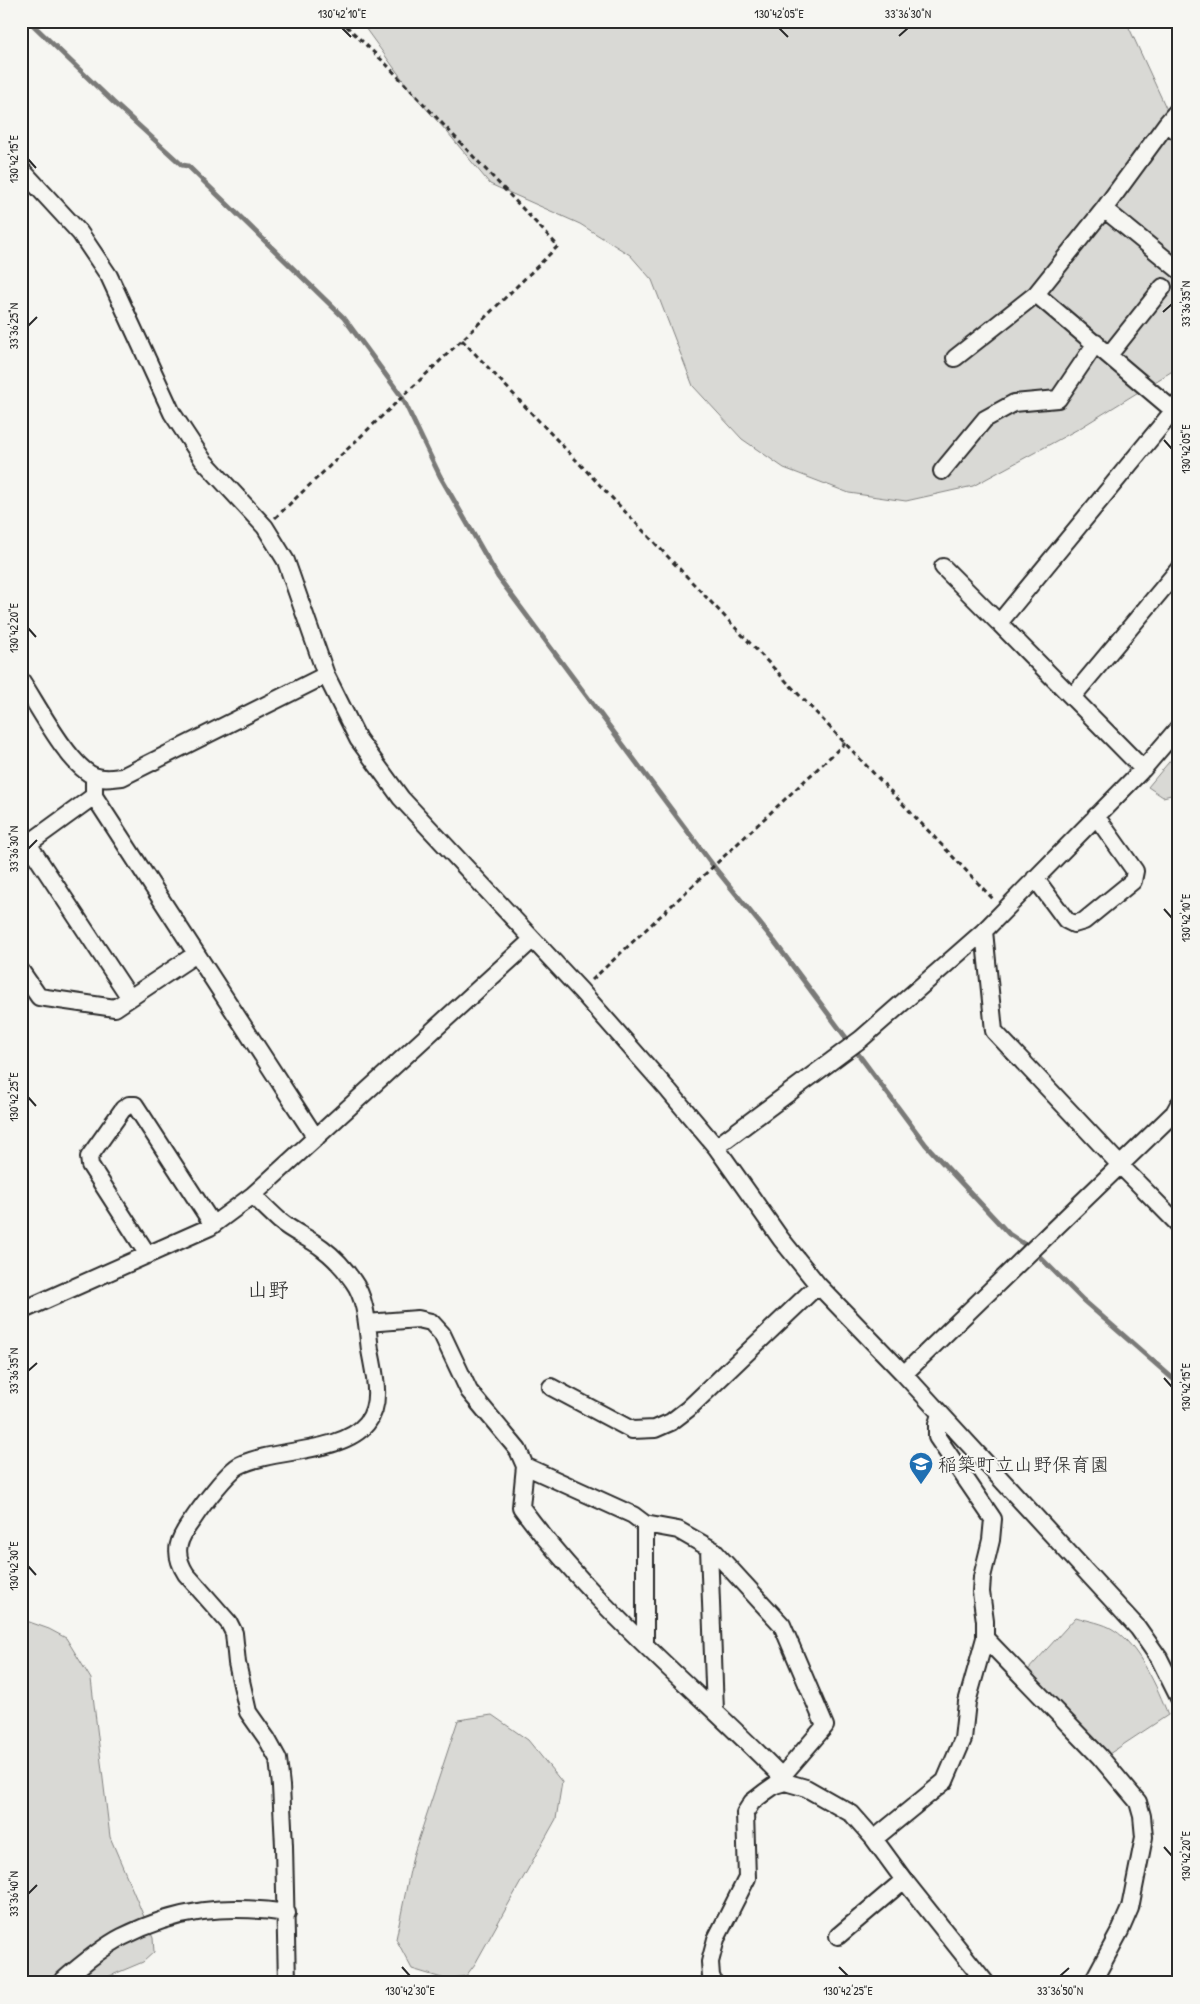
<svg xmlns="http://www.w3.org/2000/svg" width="1200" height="2004" font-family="'Patrick Hand','Klee One',sans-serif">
	<rect width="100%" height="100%" fill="#f6f6f2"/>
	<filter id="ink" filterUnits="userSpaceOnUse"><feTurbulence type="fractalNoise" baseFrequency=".02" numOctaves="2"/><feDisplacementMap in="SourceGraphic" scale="10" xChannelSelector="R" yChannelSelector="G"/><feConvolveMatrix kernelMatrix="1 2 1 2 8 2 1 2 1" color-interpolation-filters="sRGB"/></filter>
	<g filter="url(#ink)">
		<!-- green -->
		<path fill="#d9d9d5" stroke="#828280" d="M360 21H1126L1179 136V367L1080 428 973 486 906 501 849 493 784 468 742 439 693 386 652 280 630 255 580 224 490 184 448 133 413 94Z
			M1179 750V793L1163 797 1148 787Z
			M1076 1617C1088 1621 1104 1623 1114 1630 1138 1645 1158 1688 1168 1715L1109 1754 1027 1671Z
			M21 1619 49 1629 66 1638 91 1679 110 1837 153 1938 154 1952 143 1962 93 1983H21Z
			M492 1715 528 1740 562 1782 556 1819 475 1964 466 1976 445 1979 412 1969 396 1939 413 1856 458 1720Z"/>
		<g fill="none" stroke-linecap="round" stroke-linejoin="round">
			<!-- stream -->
			<path stroke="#7a7a78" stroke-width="5" d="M29 21 113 102 182 165 188 166 344 318 402 397 440 476 498 577 715 868 774 941 926 1145 1009 1234 1033 1250 1083 1300 1179 1384"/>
			<defs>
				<path id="minor" d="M1167 123 1179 109
					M21 169 80 233 109 276 172 413 203 460 265 527 286 561 326 675 358 739 401 798 581 991 669 1091 716 1147 781 1239 818 1285 904 1374 1138 1628 1159 1658 1179 1698
					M1104 209 1179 270
					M1109 355 1163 287
					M955 358 1036 294
					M1173 410 1036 294 1104 209 1167 123 1179 133
					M942 471 985 419 1014 403 1058 399 1096 343
					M943 567 999 623
					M21 680C37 704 69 766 94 776 104 780 112 778 122 777L326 675
					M1073 696 1179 569
					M1179 727 1143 769 984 931 994 1031 1121 1166 1179 1225
					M1143 769 999 623 1179 404
					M94 776V796L316 1138
					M21 833 130 998
					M21 849 94 796
					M1035 878 1066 920 1074 924 1084 921 1133 881 1135 871 1096 816
					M21 971 39 997 115 1008 196 954
					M716 1147 861 1039 984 931
					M253 1195C262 1204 271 1213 280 1221 293 1232 309 1238 322 1248 334 1257 345 1269 353 1281 367 1300 367 1327 370 1350 374 1373 383 1403 367 1423 342 1454 275 1448 240 1465 228 1471 201 1507 193 1519 178 1539 172 1552 186 1574L229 1623 234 1633 237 1663 248 1712 267 1739 278 1759 281 1786 284 1846 287 1983
					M148 1255 90 1165 89 1157 123 1109 129 1105H135L213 1225
					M21 1311 210 1227 253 1195 532 940
					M367 1323 418 1319 431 1322 442 1334 469 1391 518 1450 525 1466 521 1507C597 1611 699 1691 788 1783
					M904 1374 1174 1113 1179 1104
					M551 1387 632 1430 655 1429 671 1422 688 1409 818 1285
					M525 1466 633 1515 645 1524 678 1530 713 1550 782 1625 825 1726 782 1776
					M709 1548 715 1711
					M985 1638 1100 1757 1138 1802 1142 1816 1144 1837 1130 1908 1120 1931 1092 1983
					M645 1644V1524
					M874 1839 945 1781 963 1739 967 1702 985 1638V1621L981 1592 982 1577 991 1540 993 1519 937 1437V1424L940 1414
					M838 1936 904 1880
					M60 1983C75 1970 104 1946 122 1937 177 1909 227 1904 287 1913
					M714 1983 711 1976 710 1962 716 1939 747 1878 745 1813 752 1802 765 1792 775 1785 785 1782 806 1788 852 1814 874 1839 904 1880 986 1983"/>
			</defs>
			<!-- minor casing -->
			<use href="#minor" stroke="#2b2b2b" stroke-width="20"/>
			<!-- path -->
			<path stroke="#2b2b2b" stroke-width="3" stroke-dasharray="5 4" stroke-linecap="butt" d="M462 340 994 900
				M275 518 462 340 558 246 386 64 341 21
				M592 980 845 743"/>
			<!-- minor -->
			<use href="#minor" stroke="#f6f6f2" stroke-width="16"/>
		</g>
	</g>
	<!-- ticks -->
	<path fill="none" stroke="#2b2b2b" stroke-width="2" d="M342 28 351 37M779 28 788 37M899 36 908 28M28 159 36 168M1163 312 1172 304M28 326 37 317M1164 440 1172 449M28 628 36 637M28 849 37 840M1164 909 1172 918M28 1097 36 1106M28 1371 37 1363M1164 1378 1172 1387M28 1566 36 1575M1164 1847 1172 1856M28 1894 37 1885M402 1967 410 1976M839 1967 848 1976M1060 1976 1069 1968"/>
	<!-- icons -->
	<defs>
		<symbol id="school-pin" viewBox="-11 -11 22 30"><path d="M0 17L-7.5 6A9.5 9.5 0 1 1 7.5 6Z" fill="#1f6fb2" stroke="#f6f6f2"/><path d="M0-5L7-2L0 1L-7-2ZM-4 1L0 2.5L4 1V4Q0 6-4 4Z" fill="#fff"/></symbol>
	</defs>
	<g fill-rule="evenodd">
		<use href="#school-pin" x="907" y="1450" width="28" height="38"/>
	</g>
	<g text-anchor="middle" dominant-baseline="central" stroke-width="4" stroke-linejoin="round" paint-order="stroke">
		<!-- poi labels -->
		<g font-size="19" fill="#2b2b2b" stroke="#f6f6f2" text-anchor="start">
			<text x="938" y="1464">稲築町立山野保育園</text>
		</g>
		<!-- quarter labels -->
		<g font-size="21" fill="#2b2b2b" stroke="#f6f6f2">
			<text x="268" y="1289">山野</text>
		</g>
	</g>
	<!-- margin -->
	<rect width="1200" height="2004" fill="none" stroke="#f6f6f2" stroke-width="55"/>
	<rect x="28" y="28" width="1144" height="1948" fill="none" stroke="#2b2b2b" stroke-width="2"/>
	<g font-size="12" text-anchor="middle" fill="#2b2b2b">
		<text x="342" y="18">130°42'10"E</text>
		<text x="779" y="18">130°42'05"E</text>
		<text x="908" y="18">33°36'30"N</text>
		<text transform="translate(14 159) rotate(-90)" y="4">130°42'15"E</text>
		<text transform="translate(1186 304) rotate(-90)" y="4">33°36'35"N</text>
		<text transform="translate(14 326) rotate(-90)" y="4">33°36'25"N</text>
		<text transform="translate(1186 449) rotate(-90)" y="4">130°42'05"E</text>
		<text transform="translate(14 628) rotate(-90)" y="4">130°42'20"E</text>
		<text transform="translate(14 849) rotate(-90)" y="4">33°36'30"N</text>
		<text transform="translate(1186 918) rotate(-90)" y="4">130°42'10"E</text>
		<text transform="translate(14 1097) rotate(-90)" y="4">130°42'25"E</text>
		<text transform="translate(14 1371) rotate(-90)" y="4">33°36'35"N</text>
		<text transform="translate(1186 1387) rotate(-90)" y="4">130°42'15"E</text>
		<text transform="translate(14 1566) rotate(-90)" y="4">130°42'30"E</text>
		<text transform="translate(1186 1856) rotate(-90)" y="4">130°42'20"E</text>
		<text transform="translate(14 1894) rotate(-90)" y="4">33°36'40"N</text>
		<text x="410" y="1995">130°42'30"E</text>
		<text x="848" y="1995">130°42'25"E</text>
		<text x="1060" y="1995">33°36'50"N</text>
	</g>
</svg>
